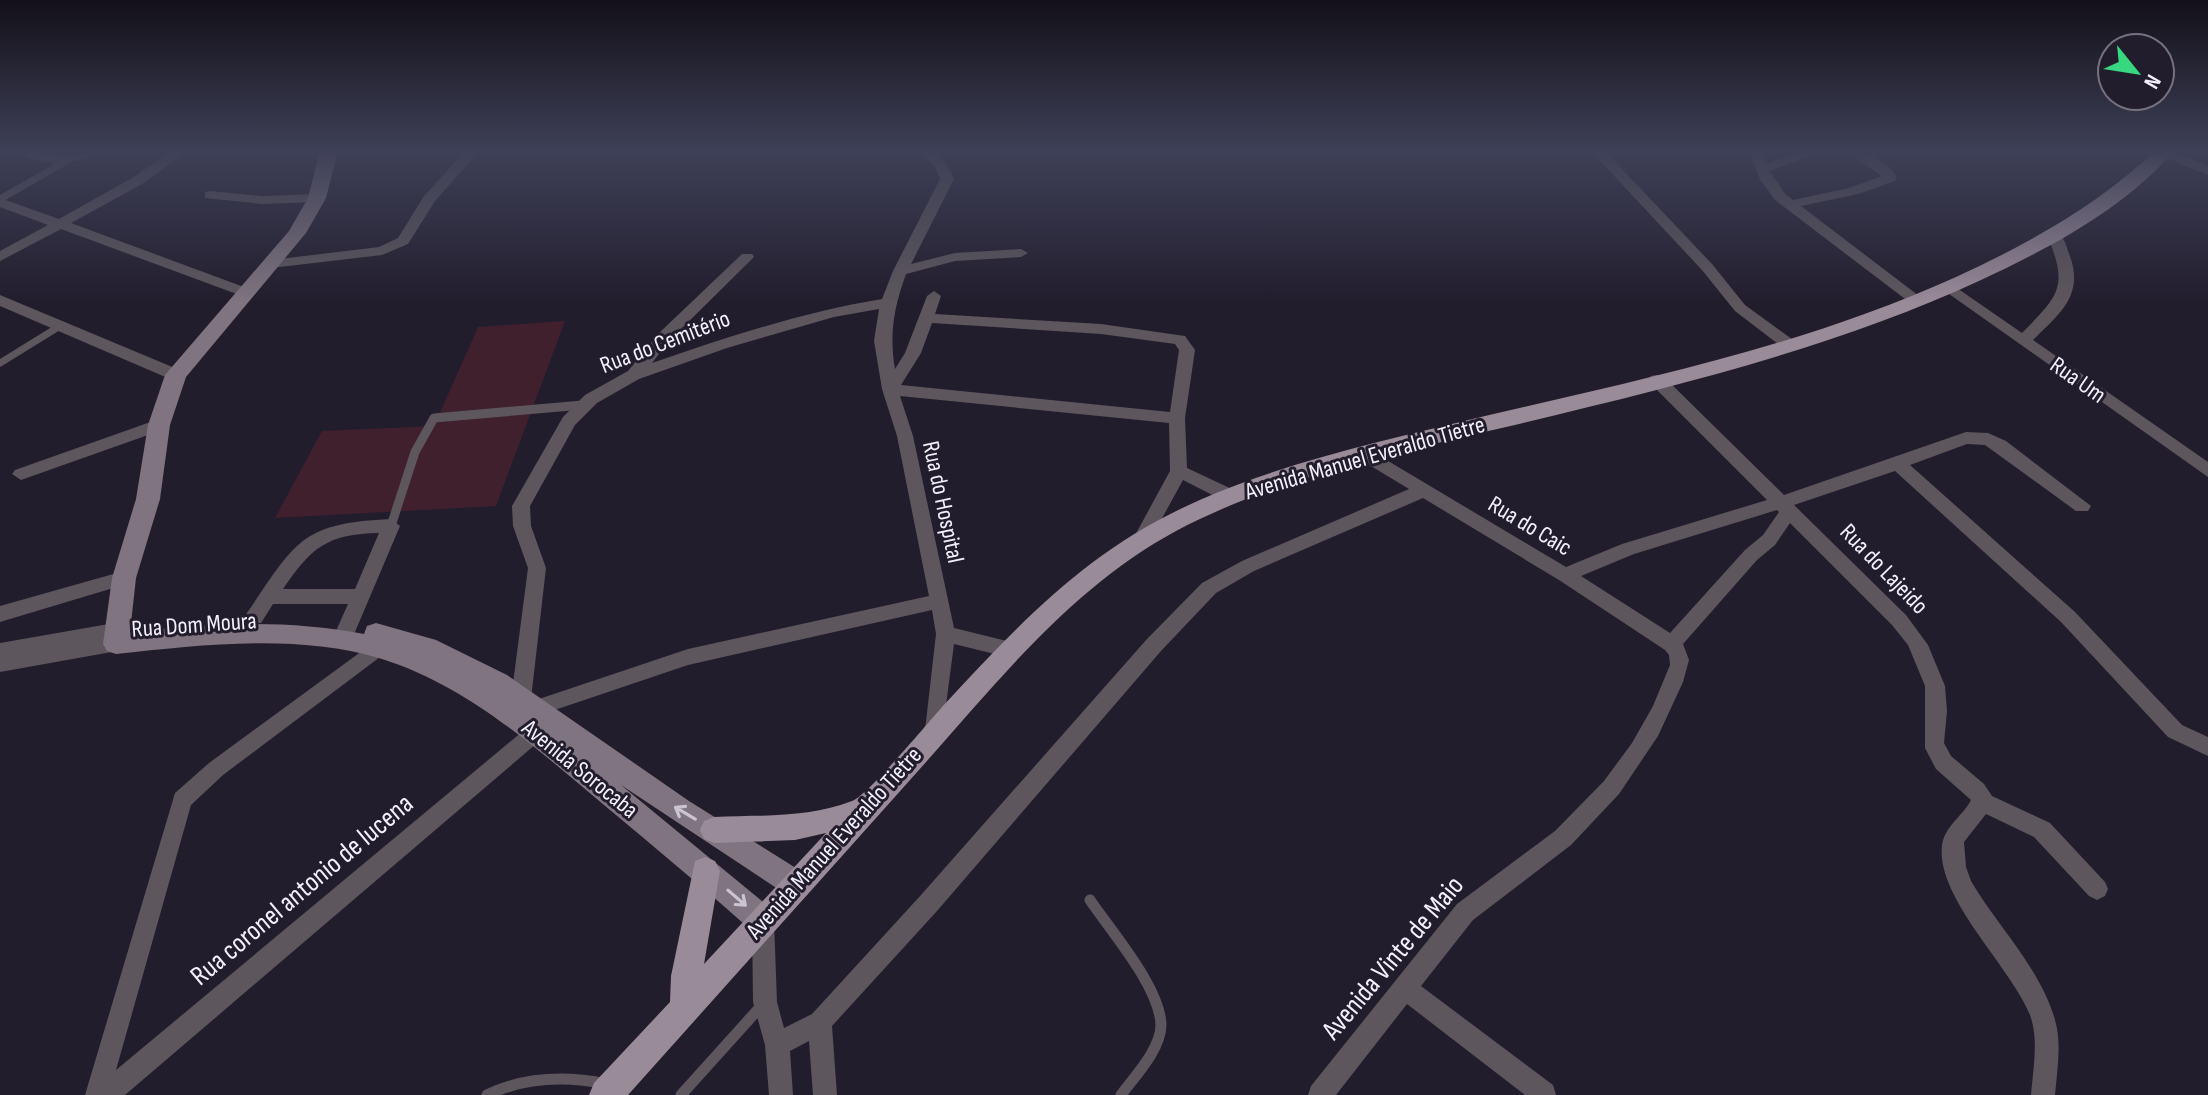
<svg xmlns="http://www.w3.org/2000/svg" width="2208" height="1095" font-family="'Sofia Sans Condensed',sans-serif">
	<rect width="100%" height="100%" fill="#221d2d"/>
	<!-- green -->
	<path fill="#40202c" d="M565 321 496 506 275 518 322 431 434 426 478 327Z"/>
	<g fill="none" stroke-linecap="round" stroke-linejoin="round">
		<!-- lane-far2 -->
		<path stroke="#5d565c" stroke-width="7" d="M0 199 70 159 102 150
			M0 363 60 326"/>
		<!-- lane-far1 -->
		<path stroke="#5d565c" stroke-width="9" d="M391 526 415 452 434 418 583 405"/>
		<!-- lane -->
		<path stroke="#5d565c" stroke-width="11" d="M1090 900C1111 931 1160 987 1161 1025 1161 1049 1135 1076 1121 1095
			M487 1095C524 1077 567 1076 607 1084
			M681 1095 763 1004"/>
		<!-- street -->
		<path fill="#5d565c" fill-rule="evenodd" d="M14 150 70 155 77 159C62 169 28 161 14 150Z
			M173 150H189L142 184 71 223 252 290V296H242L61 229 0 261V251L48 225 0 207V198L59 219 132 178Z
			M466 150H480L435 201 408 244 382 255 271 268 264 264 271 260 379 247 398 238 424 196Z
			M915 150C937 150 946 160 954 179L911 264 955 253 1021 249 1028 253 1021 257 955 261 906 274C894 307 889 334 895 369L905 353 927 296 934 291 941 296 935 314 1101 324 1185 336 1195 350 1185 418 1187 468 1236 491 1239 496 1236 501H1224L1183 480 1148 544 1142 546 1133 539 1170 471 1169 423 900 396 913 436 954 628 1011 642 1018 644 1021 650 1018 656 1011 658 954 644 942 736 935 739 928 736 925 730 936 634 932 610 688 665 537 716 530 714 527 708 530 702 688 649 929 596 897 436 882 389 874 341 879 309 834 317 727 348 639 379 597 403 575 425 530 506 531 526 546 568 531 699 528 705 521 707 514 705 511 699 528 568 513 526 512 506 563 417 585 395 628 371 658 334 742 254H752L754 257 668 342 652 363C727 337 803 312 882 299L893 271 940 179 935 166ZM932 323 1101 334 1175 344 1179 350 1170 412 901 385 921 353Z
			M1590 150H1604L1712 264 1745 305 1796 342 1799 346 1796 350H1786L1735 311 1702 270Z
			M1748 150H1762L1767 163 1806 150H1826L1770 171 1785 194 1793 200 1849 188 1882 176 1844 150C1863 150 1888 160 1897 178L1895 181 1858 194 1801 206 1923 299V305H1913L1775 200 1760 179Z
			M2160 150H2171L2208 166V175L2160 155Z
			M210 191 262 196 317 194 324 198 317 202 262 204 205 198V192Z
			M2054 231C2063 234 2065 242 2068 251 2086 294 2061 312 2033 340L2208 462V477L1942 289 1949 284 1954 286 2022 333C2059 295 2069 287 2047 235Z
			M0 295 182 371 184 375 182 379H170L0 306Z
			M1657 375 1663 376 1784 495 1966 432 1988 433 2006 441 2091 506 2088 511H2076L1985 445 1967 444 1910 465 2075 612 2182 725 2208 737V756L2168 737 2061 622 1895 471 1794 505 1906 615 1928 645 1945 686 1947 711 1944 743 1951 756 1984 784 1992 796 2050 823 2105 882 2108 889 2105 896 2097 900 2089 896 2034 837 1986 814 1964 842 1966 867 1971 881C1998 927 2041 969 2055 1020 2062 1044 2057 1071 2055 1095H2031C2033 1069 2039 1040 2030 1015 2011 967 1936 898 1942 846 1944 826 1963 816 1971 800L1936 769 1925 748V686L1908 645 1892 625 1790 523 1775 545 1757 560 1683 644 1689 660 1683 682 1658 736 1619 794 1571 845 1473 920 1421 986 1553 1085 1556 1095H1525L1407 1004 1336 1095H1308L1311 1086 1457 904 1555 831 1604 781 1632 743 1653 706 1670 665 1669 655 1665 650 1559 580 1423 498 1254 571 1216 593 1161 651 937 911 832 1026 837 1095H813L809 1041 790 1051 793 1095H769L765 1045 753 1002 752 921 755 913 763 910 771 913 774 921 777 1002 784 1028 812 1014 921 895 1147 639 1202 583 1242 561 1409 489 1356 457 1354 453 1356 449H1368L1566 567 1622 544 1767 500 1651 384 1649 380 1651 376ZM1777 510 1779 512 1763 535 1745 550 1670 633 1581 576 1634 554Z
			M159 419 165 421 167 425 165 429 21 480 12 474 15 470Z
			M391 519 400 526 349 646 342 648 335 646 332 640 348 604H273L261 623H247L245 618 247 613C296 542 300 523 391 519ZM379 533 355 589H283C312 547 327 534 379 533Z
			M124 571 130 573 133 578 130 583 0 622V606Z
			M120 622 127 625 130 630 127 635 120 638 126 644 123 650 0 672V643Z
			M377 640 384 642 387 648 384 654 223 775 191 805 116 1070 529 726 536 723 543 726 546 732 543 738 125 1095H85L175 793 209 763Z"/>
		<!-- secondary -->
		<path fill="#7f747f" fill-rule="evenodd" d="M320 150H338L326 198 306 233 186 377 170 425 160 499 136 578 130 632C208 623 287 619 364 634L367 626 376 623 436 640 507 675 689 801 807 875 812 885 807 895 797 899 787 895 621 785 774 911 778 921 774 931 763 936 752 931C704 888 654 847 604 805 537 749 468 686 382 659 298 633 201 645 116 654L107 651 103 644 112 578 136 499 148 425 165 375 289 231 308 198Z"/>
		<!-- primary -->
		<path fill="#9a8b99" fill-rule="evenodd" d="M2156 150H2175C2125 208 2050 248 1981 280 1830 350 1668 388 1506 427 1395 453 1278 477 1176 531 1067 590 991 690 910 780 816 885 722 990 628 1095H589L594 1083 670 1002 671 976 695 861 705 857 715 861 720 871 704 964 826 833 795 840 714 843 704 839 700 830 704 821 714 817C759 815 809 818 852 801 867 796 927 724 942 707 1024 619 1089 548 1202 499 1292 460 1390 439 1485 416 1645 379 1806 345 1956 277 2028 244 2098 205 2156 150Z"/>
	</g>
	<!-- one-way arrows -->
	<defs><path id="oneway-shaft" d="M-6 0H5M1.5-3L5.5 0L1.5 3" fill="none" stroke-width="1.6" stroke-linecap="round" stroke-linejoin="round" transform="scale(2)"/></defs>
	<g stroke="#cac5d0">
		<use href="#oneway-shaft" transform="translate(685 813) rotate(-149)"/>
		<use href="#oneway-shaft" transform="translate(737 898) rotate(41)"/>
	</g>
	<!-- sky -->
	<linearGradient id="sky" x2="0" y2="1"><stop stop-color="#131019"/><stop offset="0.5" stop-color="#3e4057"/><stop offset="1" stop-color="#3e4057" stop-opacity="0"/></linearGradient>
	<rect width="2208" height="303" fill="url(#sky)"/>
	<g text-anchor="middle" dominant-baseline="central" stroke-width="6" stroke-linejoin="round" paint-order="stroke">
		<!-- street labels -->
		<g font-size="24" fill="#f3f0fb" stroke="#221d2d">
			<text transform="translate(665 342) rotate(-21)">Rua do Cemitério</text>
			<text transform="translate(2078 380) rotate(35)">Rua Um</text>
			<text transform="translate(1365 458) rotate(-16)">Avenida Manuel Everaldo Tietre</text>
			<text transform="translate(943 502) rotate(78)">Rua do Hospital</text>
			<text transform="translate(1530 526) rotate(31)">Rua do Caic</text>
			<text transform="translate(1884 569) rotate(46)">Rua do Lajeido</text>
			<text transform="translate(194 625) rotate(-4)">Rua Dom Moura</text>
			<text transform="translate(580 769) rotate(39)">Avenida Sorocaba</text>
			<text transform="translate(834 843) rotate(-48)">Avenida Manuel Everaldo Tietre</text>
		</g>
		<!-- near-street labels -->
		<g font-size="28" fill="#f3f0fb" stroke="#221d2d">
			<text transform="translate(302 890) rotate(-40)">Rua coronel antonio de lucena</text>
			<text transform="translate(1393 958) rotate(-50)">Avenida Vinte de Maio</text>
		</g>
	</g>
	<!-- north arrow -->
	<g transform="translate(2136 72) rotate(120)"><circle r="38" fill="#221d2d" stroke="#76717f" stroke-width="2"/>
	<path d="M0-6L14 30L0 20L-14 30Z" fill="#37d880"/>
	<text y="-12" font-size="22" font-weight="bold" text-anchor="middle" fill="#f3f0fb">N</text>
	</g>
</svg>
